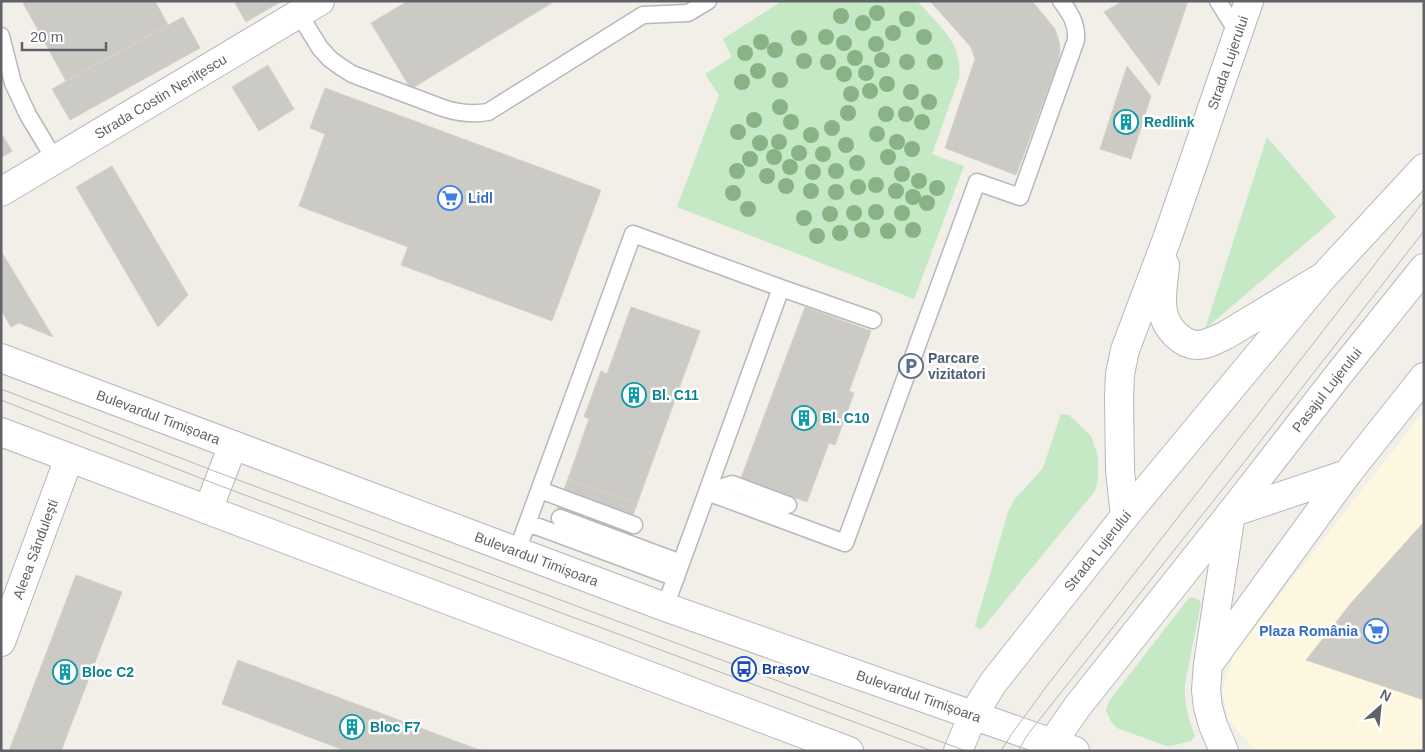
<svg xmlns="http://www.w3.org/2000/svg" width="1425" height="752" font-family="Arial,sans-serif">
	<rect width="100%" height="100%" fill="#f1efe8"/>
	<!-- commercial -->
	<path fill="#fef7e0" d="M1424 411V751H1258L1251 746 1228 719 1222 692 1233 655Z"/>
	<!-- green -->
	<path fill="#c5e8c5" d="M782 1H917C939 26 963 42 959 78L932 154 964 166 914 299 677 207 719 95 705 74 732 57 723 39Z
		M1267 137 1336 217 1205 329Z
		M1061 414 1069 415 1091 436 1098 456V479L1095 491 981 630 975 626 1008 512 1014 500 1043 468Z
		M1192 597 1199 600 1201 603 1185 684C1184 703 1188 718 1195 736L1191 741 1171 746H1166L1117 728 1111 722 1106 710 1109 701 1188 599Z"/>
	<!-- building -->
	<path fill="#cccac5" stroke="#d6d1c6" d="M22 1H155L168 25 66 81Z
		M234 1H282L246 22Z
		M408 1H555L411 89 371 23Z
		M930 1H1032L1055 29 1059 41 1060 51 1057 65 1016 175 945 148 975 59 971 47Z
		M1123 1H1188L1159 86 1104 12Z
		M183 17 200 48 70 120 52 89Z
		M268 65 294 109 259 131 232 87Z
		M1127 66 1151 96 1131 159 1100 149Z
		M325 88 601 190 552 321 401 265 408 247 299 206 325 134 310 128Z
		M1 133 12 151 1 158Z
		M112 166 188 295 158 327 76 187Z
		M1 251 53 337 19 323 11 327 1 310Z
		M631 307 700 331 637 504 568 479 589 419 584 417 601 371 607 374Z
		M805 307 871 331 849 391 854 393 835 445 829 443 807 502 741 478Z
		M568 479 637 504 620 551 551 526Z
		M1424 522V700L1306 660 1352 602Z
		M76 575 122 592 61 751H9Z
		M238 660 482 751H346L222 704Z"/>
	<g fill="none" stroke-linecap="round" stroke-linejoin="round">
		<defs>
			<path id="service" d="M1218 1 1238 33
				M299 14 320 48 330 59 341 67 352 74 443 108C458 113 471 115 488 112L643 15 688 13 708 1
				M1 36 13 83 28 115 55 160
				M781 288 873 320
				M540 490 634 525
				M707 492 732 484 788 505
				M560 518 681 563
				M528 523 676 578
				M517 551 633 234 781 288 707 492
				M665 607 707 492 845 543 977 182 1020 197 1076 40C1077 24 1071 14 1061 1"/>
			<g id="minor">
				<path id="s1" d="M1 192 320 1"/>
				<path id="s2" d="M1 642 69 458"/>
			</g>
			<g id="tertiary">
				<path d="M1165 265C1164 280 1160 297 1163 312 1166 327 1180 344 1197 345 1207 345 1217 339 1226 335L1319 279"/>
				<path id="s3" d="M1125 516 1120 471 1119 396 1120 374 1125 350 1168 236 1249 1"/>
				<path d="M1211 661 1347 474 1424 377"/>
				<path d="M1224 751 1213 725 1208 707 1206 690 1208 664 1231 513 1347 474"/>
			</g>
			<g id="secondary">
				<path id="s4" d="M1 358 665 607 1075 751"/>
				<path d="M1 432 849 751"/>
				<path d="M208 510 233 445"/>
				<path id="s5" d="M958 751 973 715 993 683 1125 516 1323 277 1424 168"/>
				<path id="s6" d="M1049 751 1052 743 1077 707 1231 513 1339 374 1424 268"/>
			</g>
		</defs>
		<!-- service casing -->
		<use href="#service" stroke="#b5b8bc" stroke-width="19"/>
		<!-- minor casing -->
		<use href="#minor" stroke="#b5b8bc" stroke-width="30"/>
		<!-- tertiary casing -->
		<use href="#tertiary" stroke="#b5b8bc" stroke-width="30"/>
		<!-- secondary casing -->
		<use href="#secondary" stroke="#b6babf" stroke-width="30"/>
		<!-- service -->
		<use href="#service" stroke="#fff" stroke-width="16"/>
		<!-- minor -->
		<use href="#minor" stroke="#fff" stroke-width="28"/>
		<!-- tertiary -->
		<use href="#tertiary" stroke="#fff" stroke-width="28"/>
		<!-- secondary -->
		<use href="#secondary" stroke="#fff" stroke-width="28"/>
		<!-- tram -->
		<path stroke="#b6b7b8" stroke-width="1" d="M1 389 222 474 966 751
			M1 400 218 485 932 751
			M1001 751C1014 728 1031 709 1046 687L1424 201
			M1018 751 1028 734 1245 461 1424 231"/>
	</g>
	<!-- trees -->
	<g fill="#89b387">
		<circle cx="877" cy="13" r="8"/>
		<circle cx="841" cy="16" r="8"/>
		<circle cx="907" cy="19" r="8"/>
		<circle cx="863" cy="23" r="8"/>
		<circle cx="893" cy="33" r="8"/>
		<circle cx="826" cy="37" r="8"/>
		<circle cx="924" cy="37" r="8"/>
		<circle cx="799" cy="38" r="8"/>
		<circle cx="761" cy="42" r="8"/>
		<circle cx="844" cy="43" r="8"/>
		<circle cx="876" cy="44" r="8"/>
		<circle cx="775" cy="50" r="8"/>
		<circle cx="745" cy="53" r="8"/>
		<circle cx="855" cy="58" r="8"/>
		<circle cx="882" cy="60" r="8"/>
		<circle cx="804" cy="61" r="8"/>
		<circle cx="828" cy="62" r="8"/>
		<circle cx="907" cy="62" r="8"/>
		<circle cx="935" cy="62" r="8"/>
		<circle cx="758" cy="71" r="8"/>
		<circle cx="866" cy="73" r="8"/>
		<circle cx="844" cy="74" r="8"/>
		<circle cx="780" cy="80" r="8"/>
		<circle cx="742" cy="82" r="8"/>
		<circle cx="887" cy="84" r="8"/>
		<circle cx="870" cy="91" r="8"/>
		<circle cx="911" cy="92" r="8"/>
		<circle cx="851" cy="94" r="8"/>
		<circle cx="929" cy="102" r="8"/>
		<circle cx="780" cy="107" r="8"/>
		<circle cx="848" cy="113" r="8"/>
		<circle cx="886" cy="114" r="8"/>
		<circle cx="906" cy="114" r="8"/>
		<circle cx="754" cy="120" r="8"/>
		<circle cx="791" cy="122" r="8"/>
		<circle cx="922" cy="122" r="8"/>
		<circle cx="832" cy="128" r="8"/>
		<circle cx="738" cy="132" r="8"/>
		<circle cx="877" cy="134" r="8"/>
		<circle cx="811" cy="135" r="8"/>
		<circle cx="779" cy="142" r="8"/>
		<circle cx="897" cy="142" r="8"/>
		<circle cx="760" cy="143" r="8"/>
		<circle cx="846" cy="145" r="8"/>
		<circle cx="912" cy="149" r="8"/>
		<circle cx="799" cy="153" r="8"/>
		<circle cx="823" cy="154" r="8"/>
		<circle cx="774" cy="157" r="8"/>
		<circle cx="888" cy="157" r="8"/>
		<circle cx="750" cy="159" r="8"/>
		<circle cx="857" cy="163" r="8"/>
		<circle cx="790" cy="167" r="8"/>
		<circle cx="737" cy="171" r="8"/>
		<circle cx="836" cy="171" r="8"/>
		<circle cx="813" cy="172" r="8"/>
		<circle cx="902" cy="174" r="8"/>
		<circle cx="767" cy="176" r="8"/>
		<circle cx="919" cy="181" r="8"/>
		<circle cx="876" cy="185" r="8"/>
		<circle cx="786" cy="186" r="8"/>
		<circle cx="858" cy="187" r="8"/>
		<circle cx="937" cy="188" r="8"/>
		<circle cx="811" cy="191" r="8"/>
		<circle cx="896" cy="191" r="8"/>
		<circle cx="836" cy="192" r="8"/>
		<circle cx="733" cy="193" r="8"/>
		<circle cx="913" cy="197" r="8"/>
		<circle cx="927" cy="203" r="8"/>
		<circle cx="748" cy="209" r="8"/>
		<circle cx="876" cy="212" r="8"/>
		<circle cx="854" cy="213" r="8"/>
		<circle cx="902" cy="213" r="8"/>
		<circle cx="830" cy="214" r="8"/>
		<circle cx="804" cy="218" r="8"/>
		<circle cx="862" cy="230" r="8"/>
		<circle cx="913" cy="230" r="8"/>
		<circle cx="888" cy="231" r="8"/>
		<circle cx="840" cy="233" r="8"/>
		<circle cx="817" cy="236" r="8"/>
	</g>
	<!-- icons -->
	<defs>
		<symbol id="building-ring" viewBox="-11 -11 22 22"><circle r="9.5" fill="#fff" stroke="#0f9aa8" stroke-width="1.5"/><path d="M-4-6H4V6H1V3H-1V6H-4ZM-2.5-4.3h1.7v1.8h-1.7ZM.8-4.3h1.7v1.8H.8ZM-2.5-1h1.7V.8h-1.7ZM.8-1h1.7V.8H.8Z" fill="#0f9aa8"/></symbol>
		<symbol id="supermarket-ring" viewBox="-11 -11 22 22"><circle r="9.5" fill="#fff" stroke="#3f7fe0" stroke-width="1.5"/><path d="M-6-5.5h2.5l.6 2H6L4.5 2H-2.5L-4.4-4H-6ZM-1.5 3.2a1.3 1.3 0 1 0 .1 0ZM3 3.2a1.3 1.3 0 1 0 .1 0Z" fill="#3f7fe0"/></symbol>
		<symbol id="parking-ring" viewBox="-11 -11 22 22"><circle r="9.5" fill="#fff" stroke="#5c6f8a" stroke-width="1.5"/><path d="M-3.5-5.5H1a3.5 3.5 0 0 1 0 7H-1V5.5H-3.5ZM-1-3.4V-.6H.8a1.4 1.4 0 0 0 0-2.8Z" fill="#5c6f8a"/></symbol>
		<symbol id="bus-ring" viewBox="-11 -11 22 22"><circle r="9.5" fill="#fff" stroke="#1a4fb4" stroke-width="1.5"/><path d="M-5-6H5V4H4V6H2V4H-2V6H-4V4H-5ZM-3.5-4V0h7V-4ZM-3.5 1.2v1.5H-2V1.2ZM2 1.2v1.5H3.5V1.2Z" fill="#1a4fb4"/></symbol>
	</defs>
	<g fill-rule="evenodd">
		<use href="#building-ring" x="1112" y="108" width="28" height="28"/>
		<use href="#supermarket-ring" x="436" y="184" width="28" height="28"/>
		<use href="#parking-ring" x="897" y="352" width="28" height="28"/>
		<use href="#building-ring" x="620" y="381" width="28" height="28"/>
		<use href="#building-ring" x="790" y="404" width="28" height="28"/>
		<use href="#supermarket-ring" x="1362" y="617" width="28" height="28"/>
		<use href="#bus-ring" x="730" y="655" width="28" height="28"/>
		<use href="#building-ring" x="51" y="658" width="28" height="28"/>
		<use href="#building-ring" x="338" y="713" width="28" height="28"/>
	</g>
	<g text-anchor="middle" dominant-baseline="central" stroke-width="5" stroke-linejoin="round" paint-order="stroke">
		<!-- street labels -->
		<g font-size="14" fill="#5f6368" stroke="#fff">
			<text stroke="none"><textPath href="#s3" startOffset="472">Strada Lujerului</textPath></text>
			<text stroke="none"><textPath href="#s1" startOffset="186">Strada Costin Nenițescu</textPath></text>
			<text stroke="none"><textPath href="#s6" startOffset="456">Pasajul Lujerului</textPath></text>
			<text stroke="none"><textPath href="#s4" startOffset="168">Bulevardul Timișoara</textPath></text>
			<text stroke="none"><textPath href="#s2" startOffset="99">Aleea Săndulești</textPath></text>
			<text stroke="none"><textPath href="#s5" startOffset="245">Strada Lujerului</textPath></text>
			<text stroke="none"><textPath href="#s4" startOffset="572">Bulevardul Timișoara</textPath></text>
			<text stroke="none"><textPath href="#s4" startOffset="978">Bulevardul Timișoara</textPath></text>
		</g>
		<!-- culture labels -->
		<g font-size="14" font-weight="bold" fill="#0d838f" stroke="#fff" text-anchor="start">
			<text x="1144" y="122">Redlink</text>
			<text x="652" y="395">Bl. C11</text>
			<text x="822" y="418">Bl. C10</text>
			<text x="82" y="672">Bloc C2</text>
			<text x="370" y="727">Bloc F7</text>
		</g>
		<!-- shop labels -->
		<g font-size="14" font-weight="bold" fill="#366cbe" stroke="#fff" text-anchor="start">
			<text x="468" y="198">Lidl</text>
			<text x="1358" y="631" text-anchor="end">Plaza România</text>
		</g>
		<!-- service labels -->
		<g font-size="14" font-weight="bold" fill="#4e5e75" stroke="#fff" text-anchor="start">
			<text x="928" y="358">Parcare<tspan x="928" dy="16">vizitatori</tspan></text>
		</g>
		<!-- transit labels -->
		<g font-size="14" font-weight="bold" fill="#164399" stroke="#fff" text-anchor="start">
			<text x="762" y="669">Brașov</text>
		</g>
	</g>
	<!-- border -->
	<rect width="1425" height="752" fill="none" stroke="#5f6368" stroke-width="5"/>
	<!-- north arrow -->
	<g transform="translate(1380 707) rotate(27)" stroke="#ffffff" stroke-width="4" paint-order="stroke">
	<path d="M0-4L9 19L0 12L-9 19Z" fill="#5f6368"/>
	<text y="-8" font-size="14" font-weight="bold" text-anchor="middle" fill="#5f6368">N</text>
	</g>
	<!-- scale -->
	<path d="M22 42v8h84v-8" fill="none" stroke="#5f6368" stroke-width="2.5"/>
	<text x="30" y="42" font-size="15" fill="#5f6368" stroke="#ffffff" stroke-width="4" paint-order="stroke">20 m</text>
</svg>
